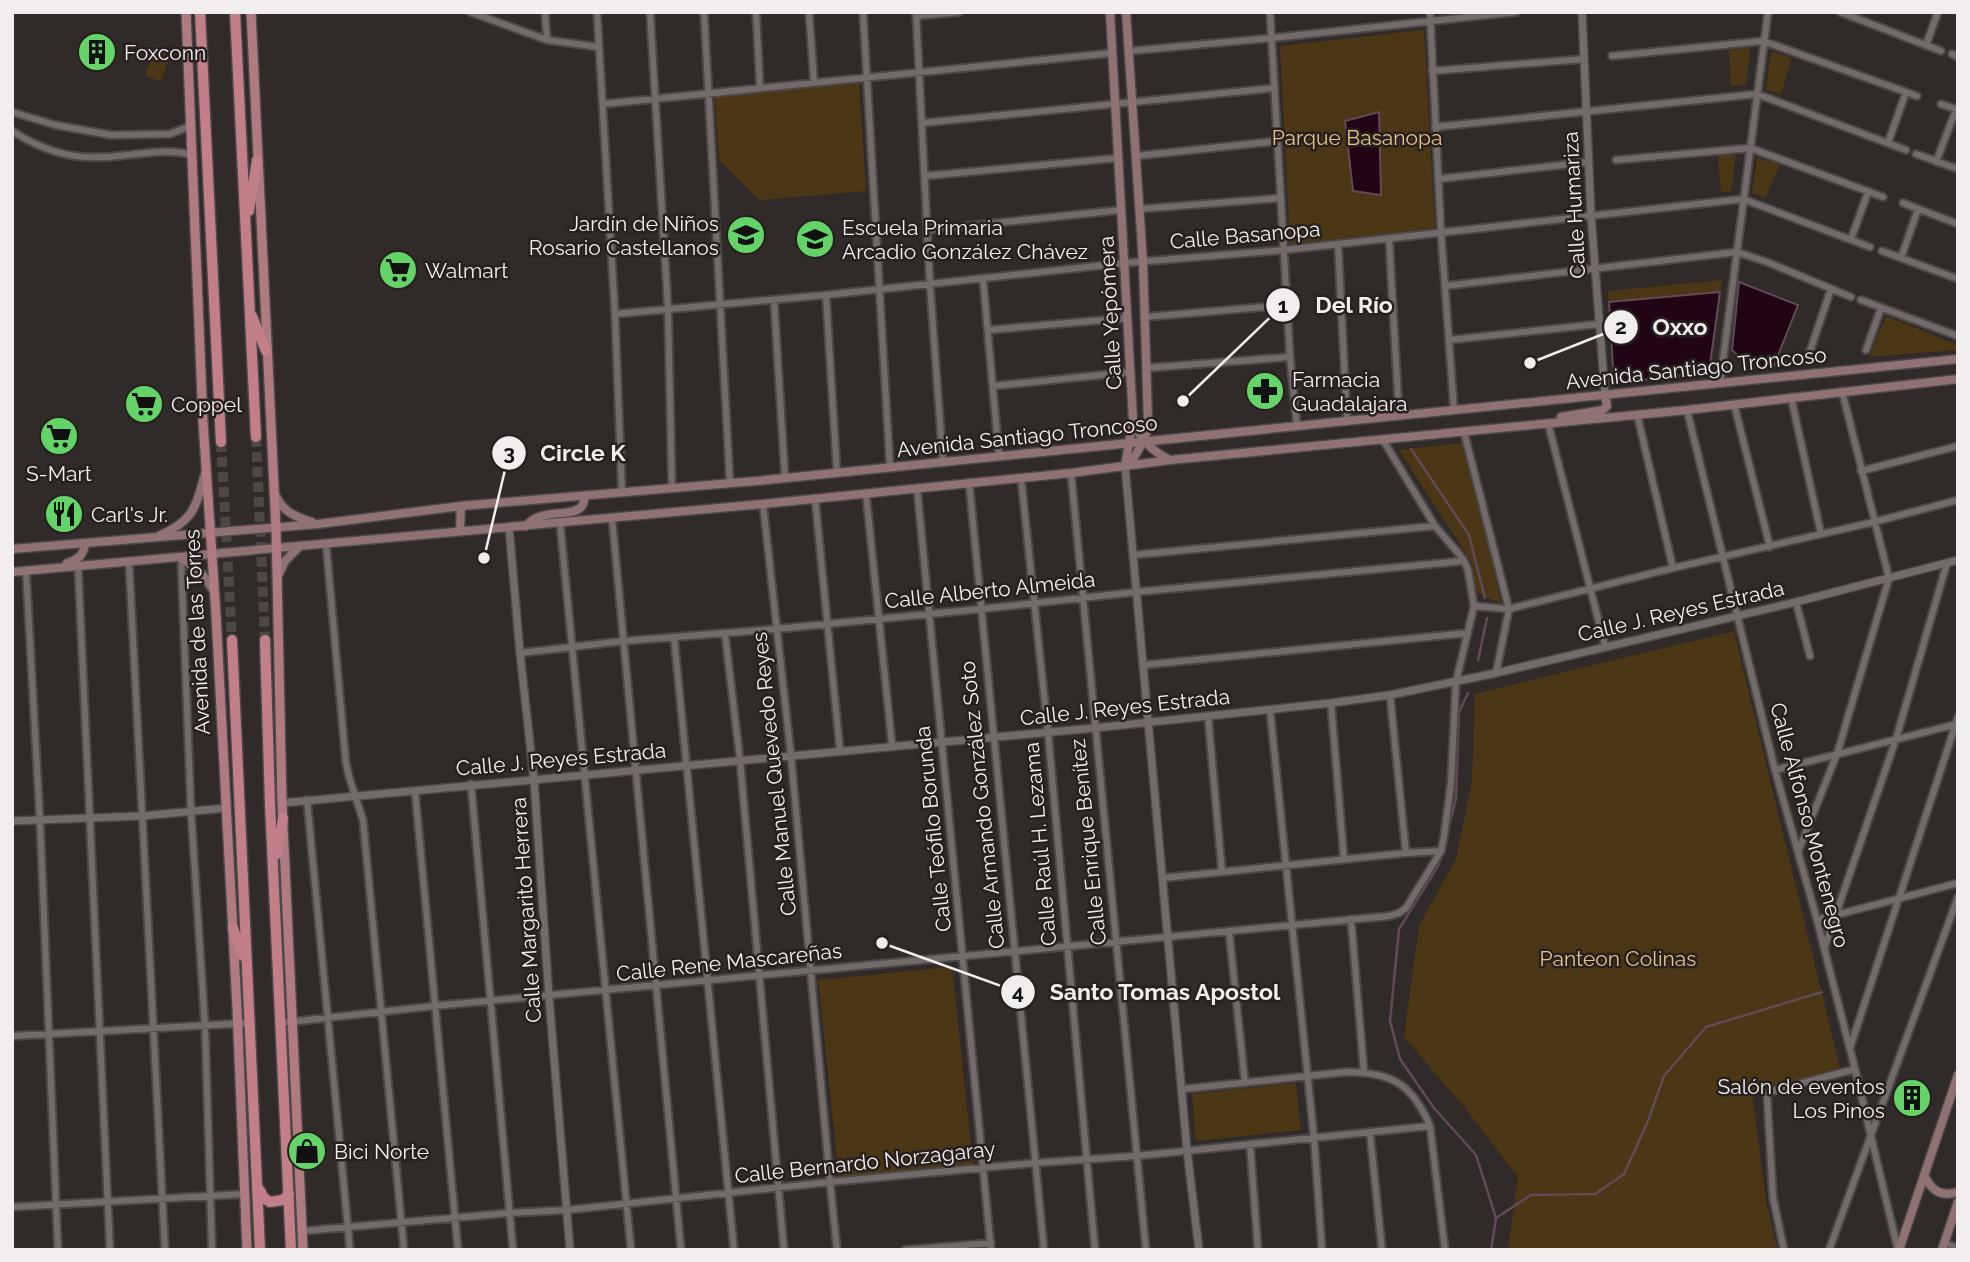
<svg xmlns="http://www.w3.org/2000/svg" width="1970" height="1262" font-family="Raleway,sans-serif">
	<rect width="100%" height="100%" fill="#302a29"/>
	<!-- green -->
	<path fill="#4b3716" d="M1424 30 1435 228 1290 244 1280 46Z
		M156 45 172 51 161 81 145 76Z
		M1750 48 1746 85 1731 86 1729 50Z
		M1771 51 1792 58 1781 94 1766 90Z
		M859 83 866 191 759 200 719 160 715 97Z
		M1718 155H1736L1731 191 1721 192Z
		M1757 157 1780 165 1765 198 1752 193Z
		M1722 280 1720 292 1609 302 1608 291Z
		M1886 316 1958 345V350L1869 357Z
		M1463 443 1486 533 1501 604 1476 592 1472 563 1399 450Z
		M1734 631 1840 1068 1752 1094 1767 1206 1778 1250H1508L1518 1177 1465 1108 1404 1037 1419 926 1456 859 1472 782 1475 694Z
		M952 967 973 1164 839 1176 818 980Z
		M1296 1083 1301 1130 1196 1141 1192 1094Z"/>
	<!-- water -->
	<path fill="#210515" stroke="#604b56" stroke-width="2" d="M1379 112 1381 195 1353 191 1345 121Z
		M1739 282 1798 305 1773 368C1752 370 1747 364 1732 350Z
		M1720 292 1709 372 1614 383 1609 302Z"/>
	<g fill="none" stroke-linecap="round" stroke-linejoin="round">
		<!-- stream -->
		<path stroke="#604b56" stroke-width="2.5" d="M1411 449 1469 535 1485 598
			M1478 660 1487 618
			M1448 830 1456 799 1459 712 1468 693
			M1441 857 1438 866 1399 929 1390 1021 1400 1059 1434 1108 1476 1155 1496 1218 1491 1250
			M1496 1218 1531 1195 1595 1194 1624 1174 1648 1121 1664 1076 1706 1027 1822 992"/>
		<!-- trunk-tunnel -->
		<path stroke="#4d4746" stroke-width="10" stroke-dasharray="10 5" stroke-linecap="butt" d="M256 437 265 640
			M221 442 232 640"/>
		<defs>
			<path id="minor" d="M470 12 547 40 599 47
				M545 12 547 40
				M597 12 615 314 622 493
				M650 12 668 309 672 488
				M704 12 730 483
				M756 12 760 87
				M809 12 814 82
				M863 12 890 467
				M916 12 930 285 943 463
				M1270 12 1290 357 1297 426
				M1430 12 1441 232 1454 410
				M1840 12 1941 51
				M916 16 959 12
				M1926 45 1938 12
				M1129 51 1272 38 1516 12
				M1952 54 1958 57
				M1612 56 1763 41 1917 96
				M1432 71 1584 59
				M603 104 1112 53
				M1941 104 1958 110
				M12 112 55 125 111 135 170 134 190 126
				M922 123 1275 88
				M1435 127 1757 94 1906 150
				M12 131C51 156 82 161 127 155 149 153 170 149 192 155
				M1888 143 1906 92
				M1916 154 1958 169
				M1136 156 1278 141
				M1616 160 1750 148 1883 197
				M1936 162 1956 110
				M925 176 1118 158
				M1438 179 1589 162
				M1903 203 1958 224
				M1139 209 1281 198
				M928 230 1121 210
				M1389 238 1399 415
				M1851 239 1868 192
				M1338 244 1347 420
				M1882 251 1958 279
				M1901 258 1918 209
				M983 279 999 456
				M1445 286 1737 252 1767 262 1851 297
				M826 295 837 473
				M774 300 785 478
				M1861 300 1958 336
				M615 314 826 295 1125 263 1284 250 1743 199 1870 247
				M1145 317 1287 305
				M988 330 1127 318
				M1449 340 1599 324
				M1866 350 1881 308
				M1809 354 1831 289
				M1146 368 1290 357
				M1720 383 1768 12
				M993 386 1130 372
				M1791 397 1821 534
				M1734 404 1770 547
				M1687 410 1775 770 1817 920 1855 1069 1898 1250
				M1637 414 1673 568
				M1548 423 1605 646
				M1464 432 1509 609 1496 673
				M1861 471 1958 446
				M1071 473 1146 1250
				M1021 478 1048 732 1095 1250
				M969 482 1044 1250
				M917 488 991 1250
				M866 494 892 745
				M815 498 840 751
				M763 504 791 756 830 1182 837 1250
				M612 518 681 1250
				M560 523 631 1250
				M326 543 346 764 350 780 363 820 404 1250
				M1133 555 1435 526
				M181 557 191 811 205 1026 212 1250
				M129 562 165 1250
				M78 566 110 1250
				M26 571 40 821 58 1250
				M1796 602 1810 656
				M1474 606 1509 609 1673 568 1874 522 1958 500
				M725 634 740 760 784 1250
				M674 637 734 1250
				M520 653 624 641 776 629 981 609 1136 592 1464 561
				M1143 665 1468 633
				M1390 695 1406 853
				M1331 703 1344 859
				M1270 710 1314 1138 1322 1250
				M1208 716 1222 872
				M1775 770 1957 724
				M471 784 513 1250
				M415 791 458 1250
				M307 800 350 1250
				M1798 852 1837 754 1889 578 1842 391
				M1163 878 1406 853 1441 851
				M1351 919 1364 1072
				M1817 920 1958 883
				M1229 931 1245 1083
				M1825 946 1896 739 1947 563
				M280 1023 434 1006 1389 916 1399 913 1406 908 1441 851 1444 836 1451 783 1456 682 1474 606 1468 570 1464 561 1459 554 1435 526 1383 440
				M12 1036 249 1023
				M1850 1048 1958 717
				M1183 1089 1346 1072C1392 1072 1412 1084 1430 1126L1445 1250
				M1370 1133 1382 1250
				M1250 1144 1258 1250
				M12 1207 244 1194
				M303 1231 509 1213 567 1210 830 1182 1035 1163 1136 1156 1430 1126
				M1944 1243 1958 1248
				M905 1250 991 1243
				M1784 1250 1773 1197 1767 1095 1769 1092 1855 1069
				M1829 1250 1958 897"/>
			<path id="tertiary" d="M1582 12 1591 215 1605 395
				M1125 466 1187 1150 1199 1250
				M509 527 520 653 534 780 549 997 570 1250
				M282 803 1095 728 1331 703 1390 695 1496 673 1796 602 1958 560
				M12 821 142 816 226 808"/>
			<path id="secondary" d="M1110 12 1133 420 1125 466
				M1126 12 1143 262 1148 420C1148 438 1138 449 1130 465
				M1561 417 1603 410 1607 406 1605 395
				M1134 423C1141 440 1153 452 1170 460
				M276 496C283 512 296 517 312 522
				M526 526C542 507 572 518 581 507 584 505 584 499 585 496
				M460 531 461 506
				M159 536C194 520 195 509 205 474
				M12 549 318 524 461 506 756 481 1958 359
				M181 557 202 574 214 591
				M67 563C78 560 84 555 85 543
				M12 572 763 504 1071 473 1170 460 1687 410 1958 379
				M277 578 285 561 300 546
				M1924 1175C1932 1191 1940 1197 1958 1192
				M1899 1250 1958 1075
				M1942 1250 1958 1202"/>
			<path id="primary" d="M186 12 203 422 216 615 237 1008 247 1250
				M251 12 276 528 282 803 303 1250"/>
			<path id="trunk" d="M200 12 221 442
				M235 12 256 437
				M249 211 257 160
				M252 316 266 351
				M232 640 260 1250
				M265 640 270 804 291 1250
				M277 854 283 818
				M233 928 243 956
				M259 1189 264 1198 270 1202 283 1200 289 1194"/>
		</defs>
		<!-- minor casing -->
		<use href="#minor" stroke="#4c4847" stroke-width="10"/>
		<!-- tertiary casing -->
		<use href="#tertiary" stroke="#4c4847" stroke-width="10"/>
		<!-- secondary casing -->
		<use href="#secondary" stroke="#4c4847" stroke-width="11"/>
		<!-- primary casing -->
		<use href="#primary" stroke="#4c4847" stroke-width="12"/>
		<!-- trunk casing -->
		<use href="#trunk" stroke="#4c4847" stroke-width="13"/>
		<!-- minor -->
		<use href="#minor" stroke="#726b69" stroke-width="6"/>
		<!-- tertiary -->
		<use href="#tertiary" stroke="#726b69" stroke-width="7"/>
		<!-- secondary -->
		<use href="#secondary" stroke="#907274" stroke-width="8"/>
		<!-- primary -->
		<use href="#primary" stroke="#af7a80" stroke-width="9"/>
		<!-- trunk -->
		<use href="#trunk" stroke="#c37f88" stroke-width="10"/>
	</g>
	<!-- icons -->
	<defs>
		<symbol id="building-disc" viewBox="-11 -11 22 22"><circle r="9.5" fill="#64d468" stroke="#26211f"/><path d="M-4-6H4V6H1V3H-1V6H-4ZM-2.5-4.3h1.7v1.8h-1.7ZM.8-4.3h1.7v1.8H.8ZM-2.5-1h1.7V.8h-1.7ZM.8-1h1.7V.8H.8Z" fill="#111"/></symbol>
		<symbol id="school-disc" viewBox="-11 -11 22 22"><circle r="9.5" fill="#64d468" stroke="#26211f"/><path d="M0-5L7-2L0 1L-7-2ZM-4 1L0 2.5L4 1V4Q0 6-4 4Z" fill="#111"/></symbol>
		<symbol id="supermarket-disc" viewBox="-11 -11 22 22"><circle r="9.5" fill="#64d468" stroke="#26211f"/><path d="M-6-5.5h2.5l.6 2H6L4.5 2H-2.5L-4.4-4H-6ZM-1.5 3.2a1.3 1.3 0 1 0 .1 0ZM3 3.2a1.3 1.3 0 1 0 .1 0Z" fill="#111"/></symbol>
		<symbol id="pharmacy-disc" viewBox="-11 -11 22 22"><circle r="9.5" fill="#64d468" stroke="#26211f"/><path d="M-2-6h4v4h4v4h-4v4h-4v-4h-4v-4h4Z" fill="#111"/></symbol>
		<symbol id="restaurant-disc" viewBox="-11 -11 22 22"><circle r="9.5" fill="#64d468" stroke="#26211f"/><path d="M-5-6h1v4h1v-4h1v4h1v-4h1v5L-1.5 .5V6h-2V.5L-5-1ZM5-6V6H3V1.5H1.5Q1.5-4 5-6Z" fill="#111"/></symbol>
		<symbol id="shop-disc" viewBox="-11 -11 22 22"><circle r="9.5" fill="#64d468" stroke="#26211f"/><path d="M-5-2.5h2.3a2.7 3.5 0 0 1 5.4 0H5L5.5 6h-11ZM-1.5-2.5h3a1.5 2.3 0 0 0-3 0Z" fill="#111"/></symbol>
	</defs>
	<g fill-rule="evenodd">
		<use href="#building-disc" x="75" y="30" width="44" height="44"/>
		<use href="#school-disc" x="724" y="213" width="44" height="44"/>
		<use href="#school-disc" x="793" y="217" width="44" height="44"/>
		<use href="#supermarket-disc" x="376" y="248" width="44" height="44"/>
		<use href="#pharmacy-disc" x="1243" y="369" width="44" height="44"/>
		<use href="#supermarket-disc" x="122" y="382" width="44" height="44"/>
		<use href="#supermarket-disc" x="37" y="414" width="44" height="44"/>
		<use href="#restaurant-disc" x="42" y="492" width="44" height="44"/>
		<use href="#building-disc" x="1890" y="1076" width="44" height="44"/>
		<use href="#shop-disc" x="285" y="1129" width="44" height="44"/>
	</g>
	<g text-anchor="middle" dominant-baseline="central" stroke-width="5" stroke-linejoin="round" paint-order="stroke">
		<!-- poi labels -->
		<g font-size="21" fill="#f2eeed" stroke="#26211f" text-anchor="start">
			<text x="124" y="52">Foxconn</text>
			<text x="719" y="223" text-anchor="end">Jardín de Niños<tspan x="719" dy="24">Rosario Castellanos</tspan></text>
			<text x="842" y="227">Escuela Primaria<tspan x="842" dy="24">Arcadio González Chávez</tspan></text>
			<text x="425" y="270">Walmart</text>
			<text x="1292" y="379">Farmacia<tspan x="1292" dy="24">Guadalajara</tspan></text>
			<text x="171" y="404">Coppel</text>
			<text x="59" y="473" text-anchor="middle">S-Mart</text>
			<text x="91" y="514">Carl's Jr.</text>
			<text x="1885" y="1086" text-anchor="end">Salón de eventos<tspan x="1885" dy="24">Los Pinos</tspan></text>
			<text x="334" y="1151">Bici Norte</text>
		</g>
		<!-- park labels -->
		<g font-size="21" fill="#e7c187" stroke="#26211f">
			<text x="1357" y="137">Parque Basanopa</text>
			<text x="1618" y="958">Panteon Colinas</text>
		</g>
		<!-- street labels -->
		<g font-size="21" fill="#f2eeed" stroke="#26211f">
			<text transform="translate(1574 205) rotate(-93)">Calle Humariza</text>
			<text transform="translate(1245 235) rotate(-5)">Calle Basanopa</text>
			<text transform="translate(1110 313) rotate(-93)">Calle Yepómera</text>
			<text transform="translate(1696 368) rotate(-6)">Avenida Santiago Troncoso</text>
			<text transform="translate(1027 436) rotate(-6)">Avenida Santiago Troncoso</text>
			<text transform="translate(990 590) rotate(-6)">Calle Alberto Almeida</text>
			<text transform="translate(1681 611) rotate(-13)">Calle J. Reyes Estrada</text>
			<text transform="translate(197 632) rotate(-93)">Avenida de las Torres</text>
			<text transform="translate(1125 707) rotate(-6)">Calle J. Reyes Estrada</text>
			<text transform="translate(561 759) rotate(-5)">Calle J. Reyes Estrada</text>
			<text transform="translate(774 774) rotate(-96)">Calle Manuel Quevedo Reyes</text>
			<text transform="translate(982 805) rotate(-96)">Calle Armando González Soto</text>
			<text transform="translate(1810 825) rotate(75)">Calle Alfonso Montenegro</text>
			<text transform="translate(933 829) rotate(-96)">Calle Teófilo Borunda</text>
			<text transform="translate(1088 842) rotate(-96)">Calle Enrique Benítez</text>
			<text transform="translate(1040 844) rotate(-95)">Calle Raúl H. Lezama</text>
			<text transform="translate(526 910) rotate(-94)">Calle Margarito Herrera</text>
			<text transform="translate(729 962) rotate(-6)">Calle Rene Mascareñas</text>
			<text transform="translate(865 1162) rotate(-6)">Calle Bernardo Norzagaray</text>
		</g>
	</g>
	<!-- callouts -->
	<path fill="none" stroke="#f2eeed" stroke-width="2.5" d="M1183 401L1283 305M1530 363L1621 327M484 558L509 453M882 943L1018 992"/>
	<g fill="#f2eeed" stroke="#26211f" stroke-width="2.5">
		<circle cx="1183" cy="401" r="7"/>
		<circle cx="1530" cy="363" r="7"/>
		<circle cx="484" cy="558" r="7"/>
		<circle cx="882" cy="943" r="7"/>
		<circle cx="1283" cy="305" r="18"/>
		<circle cx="1621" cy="327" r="18"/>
		<circle cx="509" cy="453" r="18"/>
		<circle cx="1018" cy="992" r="18"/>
	</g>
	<g font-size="21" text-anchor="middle" font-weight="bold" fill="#111">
		<text x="1283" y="313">1</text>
		<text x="1621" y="334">2</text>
		<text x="509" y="460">3</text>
		<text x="1018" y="999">4</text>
	</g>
	<g font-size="23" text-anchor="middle" font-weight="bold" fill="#f2eeed" stroke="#26211f" stroke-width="5" stroke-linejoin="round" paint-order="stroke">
		<text x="1354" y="313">Del Río</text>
		<text x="1680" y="335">Oxxo</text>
		<text x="583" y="461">Circle K</text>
		<text x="1165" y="1000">Santo Tomas Apostol</text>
	</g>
	<!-- border -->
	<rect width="1970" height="1262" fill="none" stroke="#f2eeed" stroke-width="28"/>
</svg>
